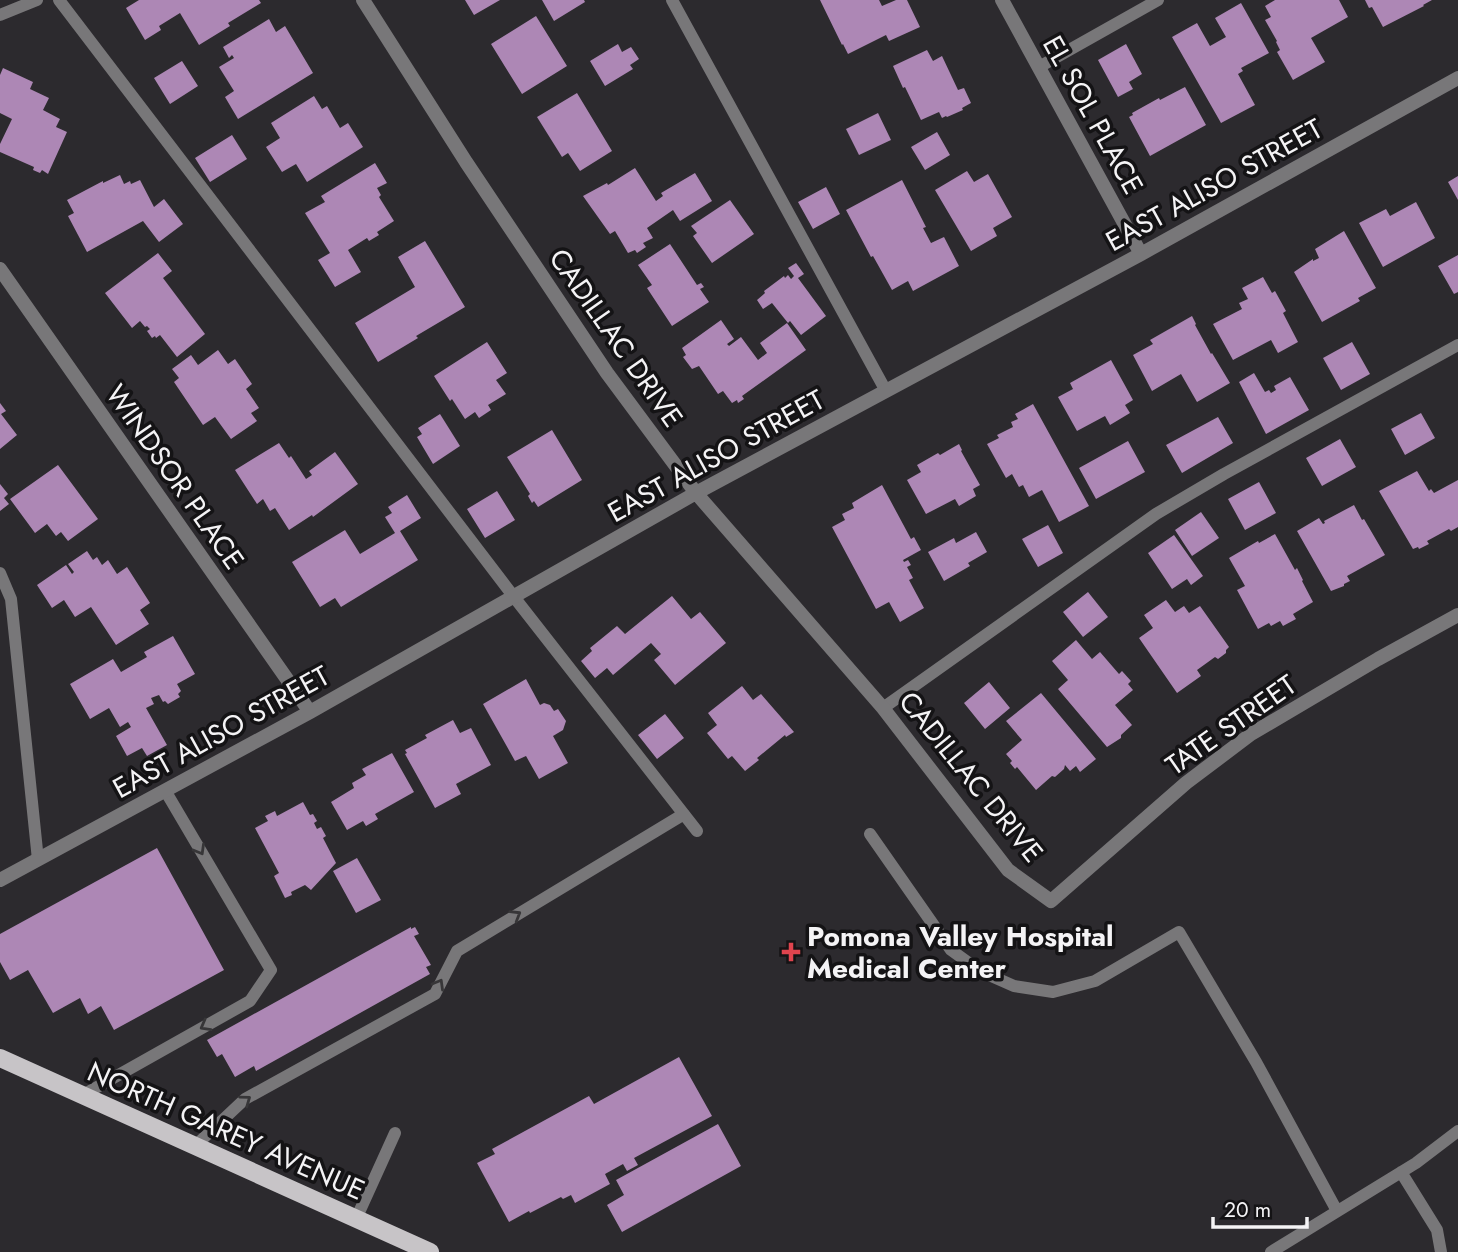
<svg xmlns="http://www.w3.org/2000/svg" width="1458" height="1252" font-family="Jost,sans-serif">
	<rect width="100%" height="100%" fill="#2c2a2e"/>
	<!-- building -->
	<path fill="#ad87b5" d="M139 0H259L261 3 228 23 230 26 199 45 180 13 159 26 161 30 145 40 126 8Z
		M465 0H500L474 15Z
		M542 0H584L585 2 554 21Z
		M820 0H879L882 6 896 0H907L920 27 889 41 886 35 848 54 843 44 842 45Z
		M1275 0H1339L1348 17 1311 38 1325 62 1293 80 1277 52 1280 50 1276 42 1277 41 1265 20 1271 17 1265 6Z
		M1365 0H1432L1423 5 1424 6 1383 27 1372 7 1369 8Z
		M1241 3 1269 53 1241 68 1243 71 1238 74 1255 105 1221 123 1172 37 1197 23 1210 46 1226 37 1215 18Z
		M536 16 567 66 522 94 491 44Z
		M269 19 276 32 285 26 313 73 238 119 225 97 234 91 219 67 234 58 232 55 229 58 223 47Z
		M618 44 622 52 631 47 639 59 630 65 633 69 605 86 590 61Z
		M1126 44 1142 74 1129 82 1133 89 1118 97 1098 60Z
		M927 50 933 61 942 56 958 90 964 88 971 103 962 108 963 110 947 117 946 116 942 118 939 112 921 120 905 87 903 88 893 66Z
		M182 61 198 86 170 104 154 78Z
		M3 68 33 82 30 89 49 98 43 110 60 119 56 127 67 132 48 174 42 170 40 173 33 170 34 167 0 152V144L12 119 0 113V75Z
		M1185 87 1206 125 1150 156 1129 117 1133 115 1132 113 1159 98 1160 100Z
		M577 93 612 151 580 171 568 153 562 157 537 117Z
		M314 96 322 109 327 106 340 128 348 123 363 147 307 182 296 164 282 172 266 147 280 138 271 123Z
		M878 113 891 140 859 155 846 129Z
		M937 132 950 155 925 170 911 147Z
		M232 135 247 159 210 182 195 158Z
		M375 163 387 183 377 188 381 195 379 197 394 221 377 232 379 235 369 241 367 238 348 250 361 272 335 287 318 260 330 253 305 213 325 202 321 196Z
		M635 168 656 201 663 196 661 193 695 173 712 201 680 221 673 210 647 228 653 238 643 243 646 247 637 253 635 250 628 253 615 231 610 234 583 196 607 183 608 185Z
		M967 171 974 182 988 174 1012 217 993 228 997 236 971 251 935 190Z
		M120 175 124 184 130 181 131 184 140 180 154 207 164 199 183 224 159 242 143 221 87 252 68 216 74 213 67 200 103 181V183Z
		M1458 176V200L1448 182Z
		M902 180 926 227 923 228 931 243 944 237 959 266 913 291 908 281 892 290 873 256 871 257 846 210Z
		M826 187 840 214 813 229 798 202Z
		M730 200 754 234 712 263 693 236 697 233 691 226Z
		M1416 202 1435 238 1383 267 1359 223 1386 209 1390 216Z
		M1344 231 1376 288 1358 298 1360 301 1322 322 1294 272 1313 259V261L1319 258 1315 249Z
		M425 241 465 307 416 336 418 338 378 362 355 323 415 287 398 257Z
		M670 244 697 285 701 283 704 287 700 289 709 302 672 326 647 288 652 285 638 265Z
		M158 253 172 271 163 278 205 334 177 357 160 335 156 338 155 336 152 338 147 331 150 329 147 326 145 327 140 321 132 328 105 293Z
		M1458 255V292L1454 294 1438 266Z
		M796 263 804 274 798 278 826 316 801 335 790 321 788 323 772 303 763 309 757 300 765 293 764 291 784 276 785 278 788 275 791 279 794 276 788 268Z
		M1263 277 1272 293 1275 291 1286 311 1283 313 1298 342 1278 353 1271 340 1233 360 1213 324 1242 309 1239 303 1248 299 1242 288Z
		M1192 316 1196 324 1195 325 1211 354 1212 353 1230 383 1197 402 1181 374 1152 391 1133 355 1153 344 1150 340Z
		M721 320 734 339 727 344 729 346 741 337 758 360 767 353 760 343 787 323 806 350 742 396 744 399 738 403 737 400 732 403 723 391 718 394 699 366 692 369 683 357 686 355 682 348Z
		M487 342 507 373 496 380 506 394 488 405 491 410 479 418 475 412 465 419 452 399 450 401 434 376Z
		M1352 342 1370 374 1341 390 1323 358Z
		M218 350 228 364 235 359 252 384 246 389 259 408 251 413 257 421 231 439 215 417 203 425 174 382 179 378 172 369 191 355 198 365Z
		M1111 360 1133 400 1125 405 1130 413 1110 425 1105 416 1077 431 1058 397 1073 389 1070 383Z
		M1254 373 1265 392 1269 390 1271 393 1276 390 1274 386 1290 377 1309 410 1266 434 1239 382Z
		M0 403 6 411 1 414 17 435 0 449Z
		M1033 404 1089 506 1059 522 1042 490 1029 497 1023 485 1019 487 1012 474 1006 478 987 444 999 438 997 435 1013 427 1011 422 1018 419 1015 414Z
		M1421 413 1435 438 1405 455 1391 429Z
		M440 414 460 446 433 464 417 437 422 434 418 428Z
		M1218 417 1233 443 1182 473 1166 445Z
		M552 430 582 480 538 507 534 501 532 503 528 496 530 494 507 457Z
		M1340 439 1356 467 1322 486 1306 458Z
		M1128 441 1145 472 1096 499 1079 468Z
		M279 443 289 458 291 456 306 479 312 475 309 471 335 452 358 484 313 517 312 515 289 530 275 508 270 511 263 499 257 504 235 470Z
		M959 444 962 450 961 451 980 485 973 489 976 496 959 506 955 499 926 514 907 480 921 472 917 465 938 453 940 455Z
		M58 465 98 519 68 541 61 532 56 536 47 524 35 533 10 499Z
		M1417 471 1429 491 1431 489 1434 493 1458 480V527L1451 531 1449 529 1427 541 1429 544 1419 549 1418 547 1413 549 1379 491Z
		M1259 482 1276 513 1245 530 1228 499Z
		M0 484 8 494 4 498 9 504 0 511Z
		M882 485 911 539 914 537 921 550 903 560 904 562 908 560 911 565 907 567 913 578 909 580 924 608 900 622 889 602 876 609 832 527 845 520 842 514 854 508 852 503Z
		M497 491 515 520 485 538 467 509Z
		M407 495 421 518 400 531 418 560 341 607 335 598 320 607 292 562 345 530 360 554 395 533 385 517 392 513 388 507Z
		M1354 505 1362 520 1364 519 1385 555 1347 576 1350 581 1344 584V586L1331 591 1297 531 1319 518 1323 524 1325 523 1324 521Z
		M1201 512 1219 538 1192 556 1175 530Z
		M1048 525 1063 553 1038 567 1022 539Z
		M976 532 987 552 968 563 970 566 944 581 928 552 954 538 956 543Z
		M1275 534 1295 570 1297 568 1303 580 1302 581 1313 602 1293 614 1296 619 1283 626 1280 621 1271 626 1269 623 1258 629 1237 590 1245 586 1229 558 1258 541 1259 543Z
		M1174 535 1203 576 1191 585 1187 579 1172 589 1148 553Z
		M87 551 93 560 97 557 102 565 108 560 117 574 127 567 150 603 140 610 149 624 116 645 91 607 75 617 64 600 52 608 37 585 66 565 72 574 74 572 68 564Z
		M1088 592 1108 617 1083 637 1063 612Z
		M672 596 691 619 700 612 726 643 675 685 654 660 661 654 651 643 613 675 607 668 595 678 581 661 592 651 590 648 617 626 625 634Z
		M1166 600 1175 612 1184 606 1189 613 1200 606 1229 647 1226 650V653L1218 659 1215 657 1197 670 1201 676 1177 693 1139 638 1153 628 1144 615Z
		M173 636 195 674 177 684 181 691 178 694 180 697 168 704 165 701 163 702 159 695 151 698 154 704 146 708 167 745 147 756 142 748 127 756 116 736 131 727 128 722 120 727 109 708 90 719 70 684 113 659 121 672 147 657 144 652Z
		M1076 640 1092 659 1100 652 1119 674 1122 671 1131 681 1128 684 1133 690 1115 705 1132 725 1121 735V738L1107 747 1058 689 1068 680 1052 661Z
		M526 679 540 705 544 703 550 705 554 711 558 709 566 721 563 730 553 736 568 763 539 779 526 756 515 761 483 704Z
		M989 682 1010 708 985 729 964 703Z
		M742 686 753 700 761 694 794 732 786 737 785 735 757 758 759 760 745 771 732 756 728 759 707 733 717 725 708 713Z
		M1041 693 1096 759 1080 772 1076 766 1070 771 1065 765 1064 769 1055 777 1052 776 1036 790 1017 767 1015 769 1010 763 1012 761 1006 754 1022 740 1006 721Z
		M665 714 684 738 657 759 638 735Z
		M453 720 460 733 471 728 491 765 456 784 461 794 435 808 405 754 407 753 405 750 427 738 425 735Z
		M392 753 414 792 375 814 378 819 366 826 363 821 347 830 331 802 354 788 352 783 366 775 362 769Z
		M303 802 310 815 313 814 317 821 314 823 317 829 321 827 326 836 323 838 336 863 311 890 305 885 291 892 292 895 285 898 274 876 279 873 255 828 268 821 265 816 275 811 277 816Z
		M157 848 224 970 114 1030 101 1006 88 1014 80 998 53 1013 28 970 10 980 0 962V934Z
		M357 858 381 900 356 913 333 871Z
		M411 927V929L415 927 419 934 414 936 431 965 426 967 430 974 256 1071 254 1066 235 1077 222 1054 217 1057 207 1040Z
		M679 1057 712 1116 634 1158 638 1165 627 1171 623 1164 605 1174 610 1184 575 1203 571 1195 563 1199 561 1197 530 1213 529 1211 509 1222 477 1163 495 1154 492 1149 589 1096 594 1104Z
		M718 1124 741 1166 622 1232 607 1205 624 1195 616 1180Z"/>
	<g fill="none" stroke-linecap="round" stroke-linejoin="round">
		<!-- service -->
		<path stroke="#787779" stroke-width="12" d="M59 0 514 597 697 831
			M672 0 886 391
			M0 15 37 0
			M1039 67 1158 0
			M0 573 11 599 38 860
			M883 708 1156 514 1224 474 1458 345
			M870 834 951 950 980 971 1014 986 1053 992 1095 981 1179 932 1256 1062 1337 1211
			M83 1095 250 1001 271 970 166 792
			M195 1146 245 1099 435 994 457 951 684 814
			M1401 1172 1437 1230 1441 1252
			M356 1219 395 1133
			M1271 1252 1416 1163 1458 1131"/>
		<!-- minor -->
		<path stroke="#787779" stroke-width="14" d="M363 0 466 162 607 373 696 493 883 708 1008 870 1051 901 1186 783 1251 734 1378 659 1458 615
			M1002 0 1141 254
			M0 269 310 712
			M0 880 310 712 696 493 1141 254 1458 78"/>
		<!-- primary -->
		<path stroke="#c7c4c7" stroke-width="18" d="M0 1058 430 1252"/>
	</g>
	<!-- one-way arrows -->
	<defs><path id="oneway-chevron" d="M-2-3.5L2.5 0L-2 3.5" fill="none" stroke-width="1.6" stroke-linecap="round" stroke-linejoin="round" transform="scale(1.75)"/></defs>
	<g stroke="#373638">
		<use href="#oneway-chevron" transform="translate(200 850) rotate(60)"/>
		<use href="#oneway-chevron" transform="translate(516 915) rotate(-31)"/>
		<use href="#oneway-chevron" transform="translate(439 984) rotate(-60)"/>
		<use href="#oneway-chevron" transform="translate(205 1026) rotate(151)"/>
		<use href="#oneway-chevron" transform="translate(246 1100) rotate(-36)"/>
	</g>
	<!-- markers -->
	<path fill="#e0444e" stroke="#141315" stroke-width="2.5" d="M787.5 941.5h7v7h7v7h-7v7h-7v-7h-7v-7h7z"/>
	<g text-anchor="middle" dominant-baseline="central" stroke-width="7" stroke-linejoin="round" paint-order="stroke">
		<!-- street labels -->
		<g font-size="28" fill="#f4f3f5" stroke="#141315">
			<text transform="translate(1093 115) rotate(61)">EL SOL PLACE</text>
			<text transform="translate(1214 185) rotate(-29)">EAST ALISO STREET</text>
			<text transform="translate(616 338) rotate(55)">CADILLAC DRIVE</text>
			<text transform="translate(716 456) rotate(-29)">EAST ALISO STREET</text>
			<text transform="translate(175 477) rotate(55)">WINDSOR PLACE</text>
			<text transform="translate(1231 725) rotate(-35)">TATE STREET</text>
			<text transform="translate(221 732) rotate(-29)">EAST ALISO STREET</text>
			<text transform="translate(971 777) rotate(51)">CADILLAC DRIVE</text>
			<text transform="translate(226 1131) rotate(24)">NORTH GAREY AVENUE</text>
		</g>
		<!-- poi labels -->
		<g font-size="28" font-weight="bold" fill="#f4f3f5" stroke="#141315" text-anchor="start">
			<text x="807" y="936">Pomona Valley Hospital<tspan x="807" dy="32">Medical Center</tspan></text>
		</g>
	</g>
	<!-- scale -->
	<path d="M1213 1217v10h94v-10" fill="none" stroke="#f4f3f5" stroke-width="3.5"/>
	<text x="1224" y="1217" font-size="21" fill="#f4f3f5" stroke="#141315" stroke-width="5" paint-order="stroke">20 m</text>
</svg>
